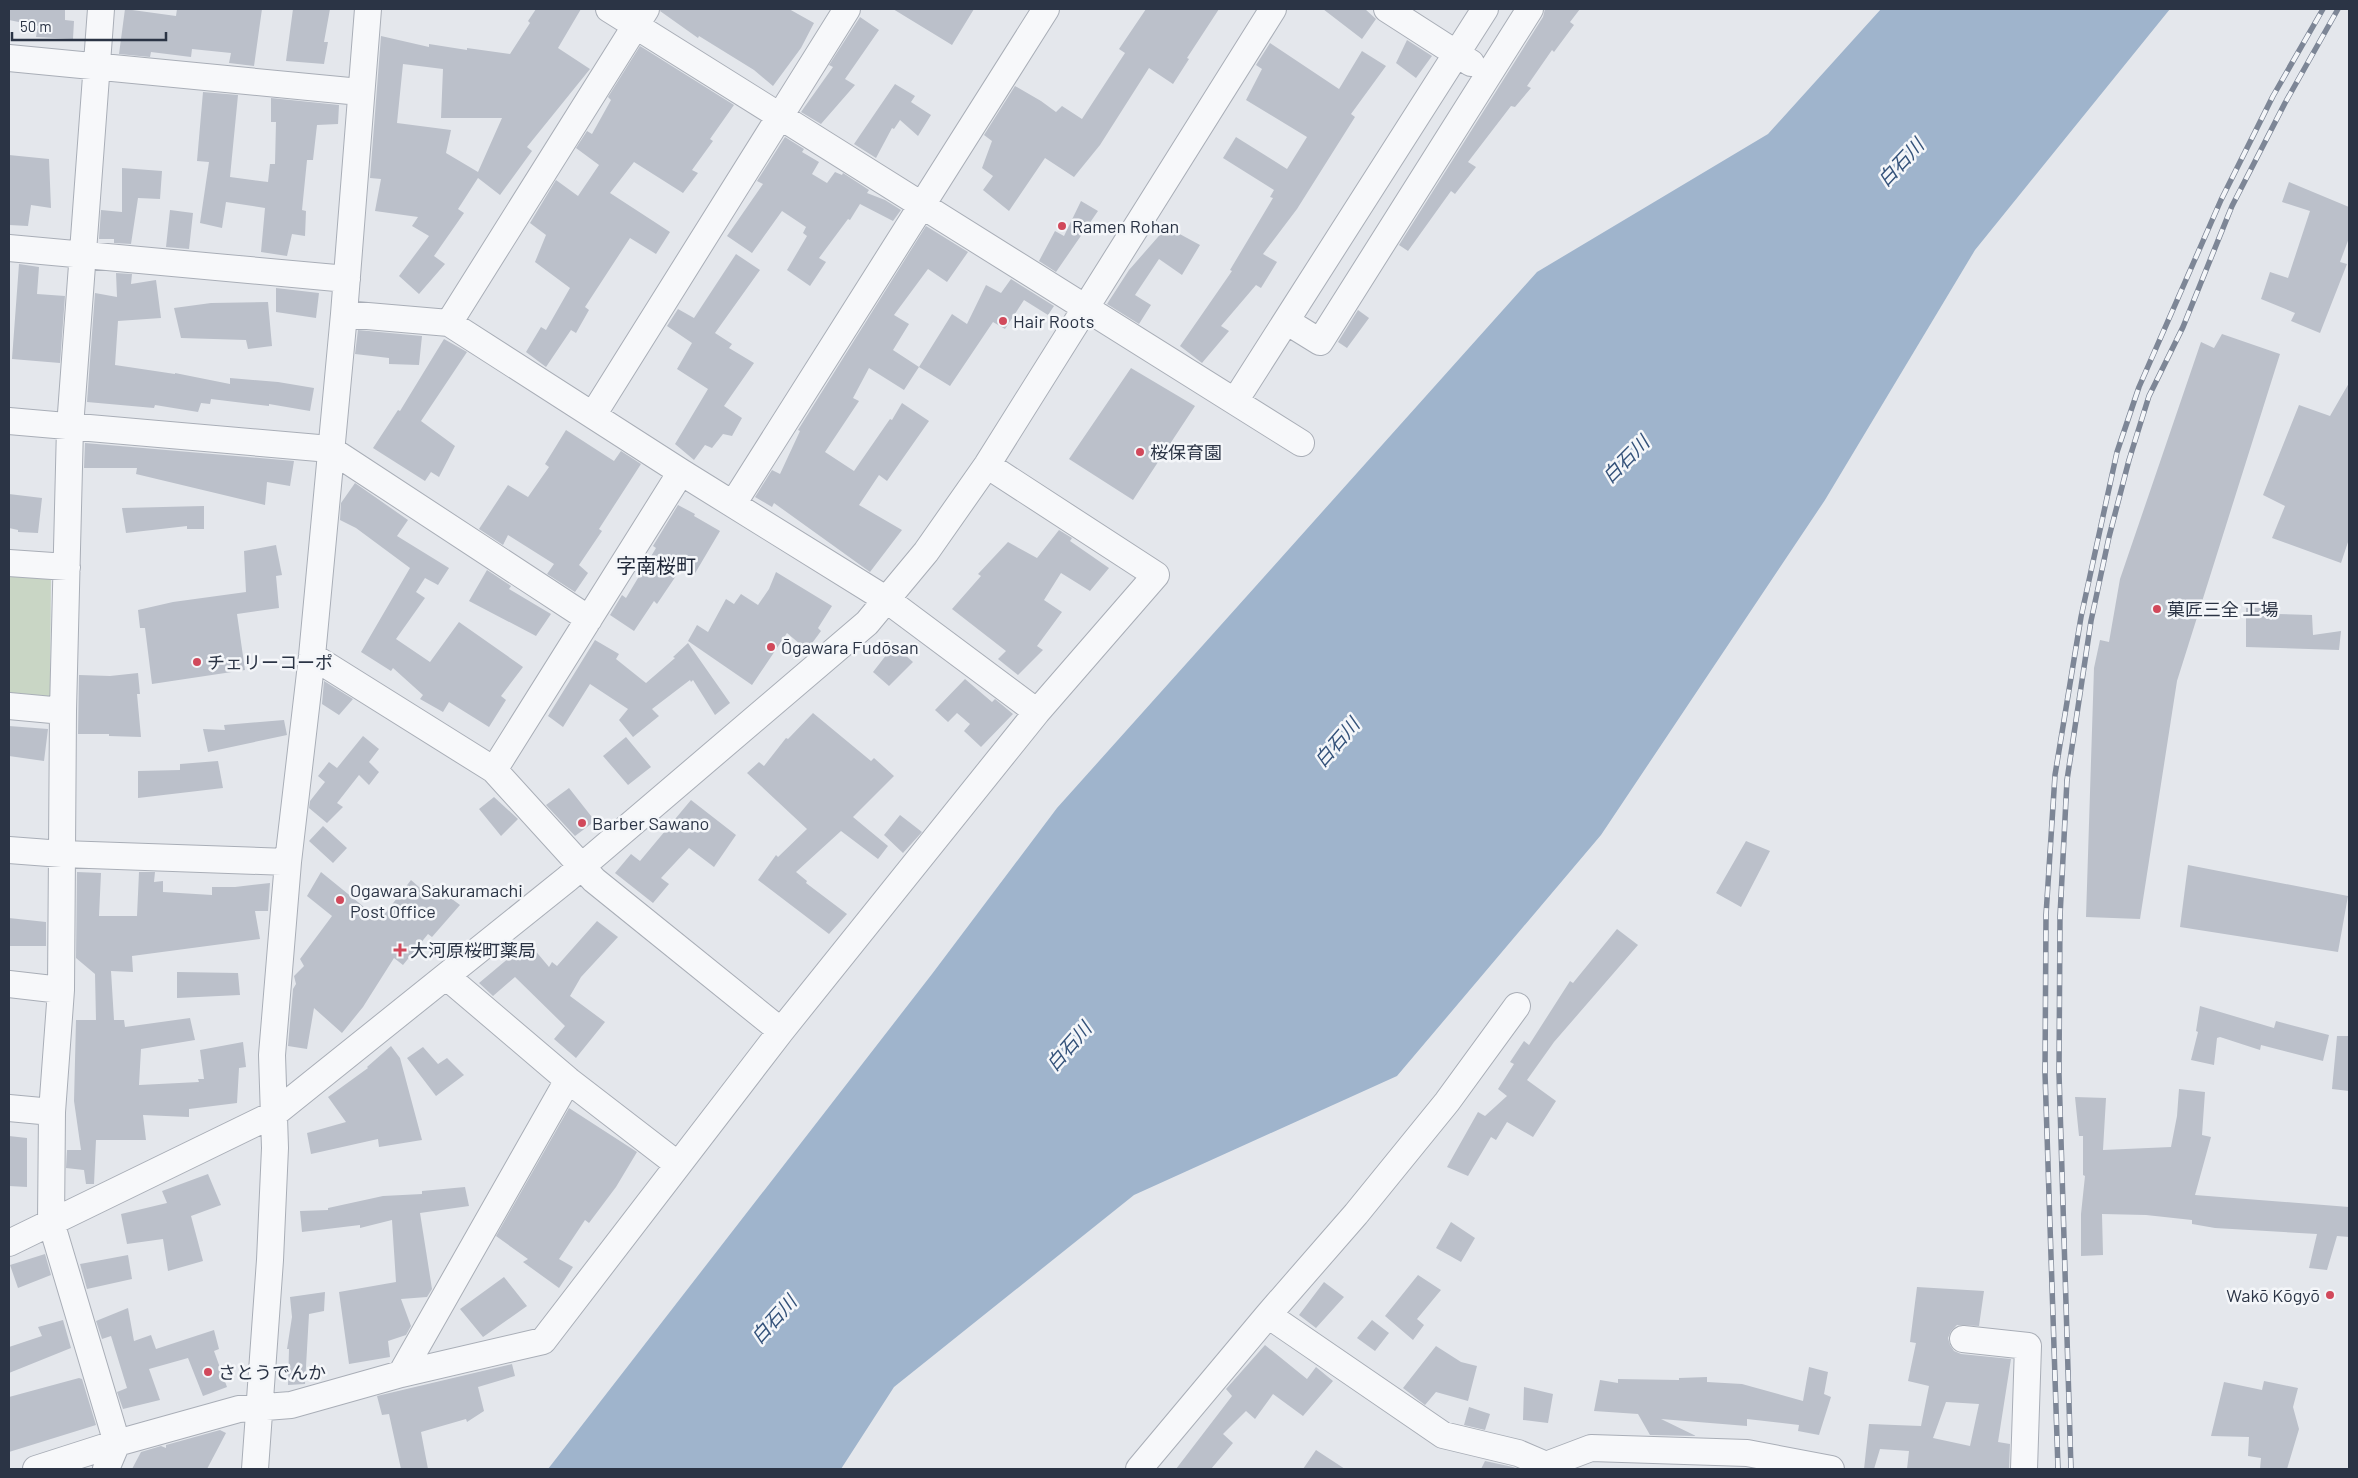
<svg xmlns="http://www.w3.org/2000/svg" width="2358" height="1478" font-family="Barlow,'Noto Sans JP',sans-serif">
	<rect width="100%" height="100%" fill="#e4e7ec"/>
	<!-- green -->
	<path fill="#c9d6c5" d="M9 570 51 574 50 700 9 696Z"/>
	<!-- water -->
	<path fill="#9fb4cc" d="M1881 9H2170L1975 250 1825 500 1601 835 1397 1076 1134 1195 894 1387 841 1469H548L932 974 1057 808 1537 272 1768 134Z"/>
	<!-- building -->
	<path fill="#bbc0ca" fill-rule="evenodd" d="M9 9H65V20L74 21 73 39 36 37 38 26 9 20Z
		M125 9 176 16 177 9H262L254 66 229 63 231 53 192 49 191 57 151 52 150 57 119 54Z
		M293 9H330L324 42H328L324 64 286 61Z
		M536 9H581L558 48 590 69 527 147 532 151 500 195 478 178 458 209 464 213 434 256 445 264 419 294 399 276 429 236 412 226 418 217 375 211 381 179 370 178 381 36 429 47V44L467 50V48L510 54 530 23 528 21ZM403 64 443 69 441 118H502L478 172 446 153 451 130 397 123Z
		M661 9H789L814 23 801 48 773 86 754 70 699 36 698 38 660 11Z
		M893 9H974L952 45Z
		M1146 9H1219L1187 58 1189 59 1173 84 1149 68 1100 145 1074 177 1045 158 1009 211 983 190 993 176 982 168 992 141 984 135 1015 86 1041 101 1056 112 1062 106 1082 119 1125 53 1119 49Z
		M1323 9H1365L1376 19 1362 39Z
		M1545 9H1580L1570 22 1574 25 1554 52 1552 50 1527 86 1531 88 1515 107 1511 106 1468 162 1476 167 1455 194 1451 191 1408 251 1399 245 1543 17Z
		M860 17 879 30 845 79 855 85 821 124 801 112 833 67 829 65Z
		M1407 40 1432 56 1416 78 1396 63Z
		M1270 43 1339 89 1362 51 1386 66 1351 114 1355 117 1297 209 1263 254 1277 262 1261 288 1256 285 1221 326 1229 331 1202 363 1180 346 1232 271 1230 270 1273 198 1270 197 1274 190 1223 158 1236 137 1287 169 1307 137 1246 100 1262 69 1256 65Z
		M640 46 734 105 710 139 713 141 692 170 698 173 683 193 634 162 610 193 670 232 656 254 630 238 585 307 589 310 576 333 571 330 546 367 526 352 541 327 546 330 570 288 535 262 546 235 530 223 556 180 578 196 599 165 576 148 587 131 592 134 611 100 608 97Z
		M895 84 915 96 911 102 931 115 918 136 900 120 894 129 892 128 876 158 854 144Z
		M203 92 238 95 230 177 268 182 270 164H275L276 122H271V98L339 105 338 124 317 125 313 160H307L302 210 306 211 305 236 292 234 287 256 261 252 265 208 226 202 222 228 200 223 209 162 197 161Z
		M785 137 804 149 802 152 819 162 812 174 827 183 835 172 842 175 843 173 869 190 867 193 885 200 901 210 893 221 860 204 850 220 848 219 819 258 826 262 810 286 787 270 807 236 803 233 806 227 782 211 752 253 727 236 763 184 757 181Z
		M9 155 49 159 51 208 31 205 28 226 9 225Z
		M122 168 162 171 160 199 138 198 131 244 114 243V239H99L101 210 122 212Z
		M2289 182 2349 207V238L2340 262 2347 264 2320 333 2291 321 2295 313 2261 299 2270 272 2288 278 2310 211 2282 202Z
		M1081 201 1098 211 1056 272 1039 261 1055 231 1064 236Z
		M170 210 193 213 189 249 166 247Z
		M1172 221 1180 227 1176 232 1200 245 1182 275 1159 259 1135 295 1151 305 1139 324 1107 304 1129 270Z
		M926 226 968 252 947 282 928 269 894 315 909 324 893 350 919 367 904 390 869 368 853 398 859 401 825 452 854 471 890 419 892 420 902 403 929 421 887 481 879 475 859 505 902 530 870 572 774 503 772 507 755 497 772 470 780 474 800 431 798 430Z
		M736 254 760 270 715 333 732 344 729 348 754 363 724 406 742 418 732 436 723 434 712 448 705 445 694 460 675 444 708 389 677 369 692 343 667 326 678 309 694 318Z
		M19 264 39 267 37 294 65 296 60 363 12 359Z
		M116 273 132 274 131 284 156 280 161 318 118 321 115 365 175 374V373L230 384V378L278 382 314 388 310 411 269 404V406L211 399 210 404 201 403 198 412 155 405 154 408 87 402 95 293 117 297Z
		M1011 279 1054 306 1048 315 1024 300 1005 329 993 322 950 386 919 367 952 314 967 324 986 285 1001 293Z
		M276 288 319 293 316 318 276 312Z
		M268 302 272 346 248 349 246 340 181 338 174 308 211 303Z
		M1358 310 1369 318 1347 348 1338 342Z
		M358 330 422 336 419 365 389 364V358L355 354Z
		M2222 334 2280 354 2177 681 2140 919 2086 917 2094 668 2100 640 2109 642 2120 579 2201 342 2214 348Z
		M444 339 467 352 421 421 455 446 439 477 431 472 425 481 373 448 398 410 400 411Z
		M1131 368 1195 406 1133 500 1069 459Z
		M2349 383V539L2341 563 2272 538 2285 506 2263 495 2299 405 2330 416Z
		M566 430 614 461 621 451 641 464 599 529 602 531 579 565 588 573 575 592 547 574 554 564 508 535 503 545 479 529 508 485 528 497 549 467 545 464Z
		M85 443 294 461 290 486 267 482 265 505 136 474 137 468H84Z
		M355 483 408 520 397 536 449 568 438 585 425 578 416 592 425 598 396 639 430 662 459 622 523 667 501 696 506 700 489 727 449 702 443 712 420 699 423 695 393 668 391 671 361 652 410 568 356 528 340 520 341 503Z
		M9 494 42 498 38 533 18 532V530L9 528Z
		M678 505 695 514 694 516 720 531 694 575 682 567 657 604 654 601 634 631 610 615 622 595 626 598 656 548 653 546Z
		M204 506V529H187V526L126 533 122 508Z
		M1059 530 1072 538 1070 541 1109 568 1090 591 1061 573 1044 600 1062 612 1037 646 1043 650 1018 675 998 659 1006 651 952 609 981 576 978 574 1008 542 1037 558Z
		M276 545 282 575 276 576 279 608 237 614 245 670 152 684 145 628H140L138 610 173 602 246 592 244 551Z
		M487 570 511 586 509 589 551 614 536 636 469 601Z
		M776 572 832 606 818 628 821 631 807 650 787 633 752 685 688 641 697 625 708 632 726 599 734 604 741 594 758 605 769 589Z
		M2246 608H2277V614L2312 615 2313 635 2341 631 2339 650 2246 647Z
		M595 640 619 654 616 659 646 683 675 658 673 657 688 643 730 703 715 715 693 680 691 682 690 680 652 709 659 716 633 737 619 720 628 709 590 684 563 727 548 716Z
		M894 645 913 662 889 686 873 672Z
		M138 673 140 694H137L141 737 109 736V734H78L79 675 110 676Z
		M965 679 992 702 995 699 1013 714 981 747 964 731 970 724 957 713 948 722 935 710Z
		M324 681 353 699 339 715 322 704Z
		M813 713 871 761 874 758 894 776 853 817 888 846 878 859 841 831 796 872 807 881 806 883 847 914 829 934 758 880 776 855 778 857 807 829 747 773 759 762 764 766 786 738 788 739Z
		M284 720 287 735 208 752 203 729 225 730 224 725Z
		M9 726 48 729 44 761 9 756Z
		M363 736 379 749 369 762 379 772 369 785 359 775 337 803 343 807 327 823 309 808 310 801 325 782 318 776 329 762 337 768Z
		M626 737 651 767 628 785 603 756Z
		M218 761 223 788 138 798V771L180 770V764Z
		M569 788 595 821 575 836 546 805Z
		M494 797 518 819 501 836 479 809Z
		M691 800 736 835 714 867 689 848 661 878 669 884 653 903 615 873 631 854 640 861Z
		M900 815 922 832 903 853 884 835Z
		M323 826 347 848 333 863 309 841Z
		M1746 841 1770 851 1741 907 1716 893Z
		M2188 865 2348 896 2338 952 2180 927Z
		M77 872 101 873 99 916H137L139 872H155L154 882 163 881V892L212 895V887H235L270 883 268 911H255L260 939 132 956 133 972 111 971 114 1020H124L125 1027 190 1018 195 1040 141 1049 139 1085 199 1082 198 1079H204L200 1050 243 1042 246 1067 239 1068 237 1103 189 1109V1117L143 1115 146 1140H96L94 1184H86L84 1170 66 1168 67 1150H81L74 1101 76 1020H96L95 974 76 958Z
		M321 872 380 920 411 880 427 894 433 885 460 905 432 937 428 934 403 965 394 958 363 1007 342 1033 314 1008 307 1049 288 1046 293 989 296 984 294 976 304 966 300 959 332 916 307 896Z
		M9 918 46 922V946H9Z
		M597 921 618 937 581 977 570 996 605 1022 576 1058 554 1039 565 1026 515 977 493 996 479 983 528 942 549 967 552 962 557 966Z
		M1617 929 1638 945 1554 1042 1527 1080 1556 1101 1533 1137 1507 1122 1496 1140 1491 1137 1468 1176 1447 1167 1478 1112 1485 1116 1507 1096 1498 1089 1514 1064 1510 1062 1524 1041 1529 1045 1570 981 1573 983Z
		M177 972 238 973 240 995 177 998Z
		M2200 1006 2274 1028 2276 1021 2329 1035 2323 1061 2261 1045 2260 1050 2220 1037 2217 1038 2214 1065 2191 1060 2198 1032 2196 1031Z
		M2337 1036H2349V1091L2332 1089Z
		M391 1046 400 1058 422 1140 379 1147 378 1139 311 1154 307 1133 346 1122 328 1097 368 1068 367 1067Z
		M423 1047 438 1064 447 1058 464 1075 436 1096 407 1058Z
		M2179 1089 2205 1092 2202 1135 2211 1137 2195 1195 2349 1207V1237L2337 1236 2327 1270 2309 1268 2317 1234 2215 1228 2192 1224V1220L2146 1215 2102 1214 2103 1255 2081 1256V1214L2085 1176 2083 1175V1136H2079L2075 1097 2106 1098 2103 1150 2171 1147 2177 1116Z
		M569 1108 637 1152 616 1187 589 1223 585 1220 559 1259 573 1267 559 1288 523 1262 528 1259 496 1236Z
		M9 1136 27 1138V1187L9 1186Z
		M208 1174 221 1205 191 1216 203 1261 168 1271 163 1239 127 1244 121 1214 167 1203 162 1191Z
		M465 1187 469 1206 420 1213 432 1289 427 1297 401 1299 411 1326 406 1335 388 1341 390 1357 349 1364 339 1292 396 1282 392 1220 360 1228V1225L302 1232 300 1211 328 1210V1208L383 1196 422 1194V1191Z
		M1451 1222 1475 1238 1461 1262 1436 1248Z
		M45 1254 51 1275 18 1288 10 1265Z
		M128 1255 132 1279 87 1289 80 1264Z
		M1418 1275 1441 1290 1417 1319 1424 1325 1413 1340 1385 1316Z
		M504 1277 527 1306 483 1337 460 1309Z
		M1324 1282 1344 1297 1316 1328 1299 1315Z
		M1917 1287 1984 1291 1979 1326 1957 1325 1951 1331 1948 1338 1950 1345 1954 1351 1961 1354 2011 1359 1998 1442 2010 1444 2009 1469H1907L1909 1451 1880 1449 1874 1469H1864L1869 1424 1921 1426 1929 1386 1908 1381 1916 1343 1910 1342ZM1946 1402 1979 1404 1970 1446 1933 1438Z
		M325 1292 324 1311 309 1314 305 1384 288 1385 289 1349H287L292 1317 290 1297Z
		M128 1308 134 1341 151 1335 156 1349 214 1330 219 1349 214 1351 227 1387 203 1396 188 1358 149 1369 160 1400 123 1409 117 1392 127 1388 111 1336 102 1339 96 1321Z
		M63 1320 71 1348 9 1373V1347L42 1336 38 1327Z
		M1372 1320 1389 1333 1375 1351 1357 1338Z
		M1265 1345 1307 1379 1316 1367 1333 1381 1303 1416 1273 1394 1255 1419 1246 1411 1223 1434 1233 1443 1211 1469H1176L1232 1396 1226 1389Z
		M1436 1346 1461 1362 1477 1366 1468 1401 1436 1392 1425 1405 1403 1388Z
		M512 1364 515 1376 478 1387 484 1411 467 1422 466 1419 421 1432 428 1469H401L389 1414 382 1415 377 1396Z
		M1809 1367 1828 1372 1824 1394 1831 1397 1819 1435 1798 1431 1799 1425 1747 1419V1426L1661 1419 1696 1436 1650 1435 1638 1414 1594 1411 1600 1380 1618 1383V1379L1679 1380V1378L1707 1377V1382L1742 1384 1803 1401Z
		M79 1378 82 1379 96 1425 9 1452V1397Z
		M2264 1381 2298 1388 2293 1407 2299 1429 2287 1469H2260L2261 1458 2248 1456 2249 1437 2211 1436 2224 1382 2262 1390Z
		M1524 1387 1553 1394 1548 1423 1523 1420Z
		M1469 1407 1490 1414 1485 1430 1464 1425Z
		M220 1430 226 1433 207 1469H132L141 1452 161 1446 166 1448V1445Z
		M1316 1450 1345 1469H1303Z
		M1485 1461 1513 1467 1518 1469H1481Z"/>
	<g fill="none" stroke-linecap="round" stroke-linejoin="round">
		<defs>
			<path id="minor" d="M101 9 70 427 63 711 61 990 52 1112 51 1222 117 1443 106 1469
				M609 9 1301 443
				M1387 9 1471 63
				M9 58 360 92
				M9 248 347 279
				M1286 321 1320 342 1530 9
				M449 323 646 9
				M1235 401 1485 9
				M593 415 847 9
				M9 421 330 449 589 619
				M987 465 1156 575 1037 712
				M733 504 1046 9
				M9 563 67 567
				M312 656 494 770 594 880 781 1031
				M9 706 63 711
				M494 770 681 472
				M9 850 62 854 288 862
				M447 977 568 1080 677 1164
				M9 984 61 990
				M9 1108 52 1112
				M9 1243 274 1114 567 879 867 623 926 552 987 465 1273 9
				M1268 1315 1443 1435 1518 1453 1546 1465
				M1963 1339 2028 1346 2024 1469
				M401 1374 568 1080
				M36 1469 117 1443 239 1409 291 1405 401 1374 543 1341 781 1031 1037 712 887 600 681 472 449 323 344 314
				M255 1469 270 1260 275 1148 272 1055 288 862 312 656 344 314 368 9
				M1139 1469 1268 1315 1356 1214 1447 1102 1517 1006
				M1544 1469 1546 1465 1591 1448 1747 1453 1831 1469"/>
		</defs>
		<!-- minor casing -->
		<use href="#minor" stroke="#a9aeb7" stroke-width="28"/>
		<!-- minor -->
		<use href="#minor" stroke="#f7f8fa" stroke-width="26"/>
		<defs>
			<path id="rail" d="M2058 1469 2045 1073 2046 915 2055 775 2081 617 2117 452 2139 387 2221 200 2273 96 2323 9
				M2071 1469 2059 1073 2060 916 2067 780 2091 621 2109 537 2129 460 2149 396 2183 327 2232 206 2285 103 2338 9"/>
		</defs>
		<!-- rail casing -->
		<use href="#rail" stroke="#7d8696" stroke-width="5.5"/>
		<!-- rail -->
		<use href="#rail" stroke="#f4f6f9" stroke-width="4" stroke-dasharray="11" stroke-linecap="butt"/>
	</g>
	<!-- markers -->
	<g fill="#d1495b" stroke="#f4f6f9" stroke-width="2">
		<circle cx="1062" cy="226" r="5"/>
		<circle cx="1003" cy="321" r="5"/>
		<circle cx="1140" cy="452" r="5"/>
		<circle cx="2157" cy="609" r="5"/>
		<circle cx="771" cy="647" r="5"/>
		<circle cx="197" cy="662" r="5"/>
		<circle cx="582" cy="823" r="5"/>
		<circle cx="340" cy="900" r="5"/>
		<path d="M397.5 942.5h5v5h5v5h-5v5h-5v-5h-5v-5h5z"/>
		<circle cx="2330" cy="1295" r="5"/>
		<circle cx="208" cy="1372" r="5"/>
	</g>
	<g text-anchor="middle" dominant-baseline="central" stroke-width="5" stroke-linejoin="round" paint-order="stroke">
		<!-- poi labels -->
		<g font-size="18" fill="#2b3445" stroke="#f4f6f9" text-anchor="start">
			<text x="1072" y="226">Ramen Rohan</text>
			<text x="1013" y="321">Hair Roots</text>
			<text x="1150" y="452">桜保育園</text>
			<text x="2167" y="609">菓匠三全 工場</text>
			<text x="781" y="647">Ōgawara Fudōsan</text>
			<text x="207" y="662">チェリーコーポ</text>
			<text x="592" y="823">Barber Sawano</text>
			<text x="350" y="890">Ogawara Sakuramachi<tspan x="350" dy="21">Post Office</tspan></text>
			<text x="410" y="950">大河原桜町薬局</text>
			<text x="2320" y="1295" text-anchor="end">Wakō Kōgyō</text>
			<text x="218" y="1372">さとうでんか</text>
		</g>
		<!-- water labels -->
		<g font-size="19" font-style="italic" fill="#34527a" stroke="#f4f6f9">
			<text transform="translate(1900 162) rotate(-47)">白石川</text>
			<text transform="translate(1625 459) rotate(-45)">白石川</text>
			<text transform="translate(1336 742) rotate(-49)">白石川</text>
			<text transform="translate(1068 1046) rotate(-49)">白石川</text>
			<text transform="translate(773 1319) rotate(-48)">白石川</text>
		</g>
		<!-- quarter labels -->
		<g font-size="20" fill="#1d2536" stroke="#f4f6f9">
			<text x="656" y="565">字南桜町</text>
		</g>
	</g>
	<!-- border -->
	<rect width="2358" height="1478" fill="none" stroke="#2b3445" stroke-width="20"/>
	<!-- scale -->
	<path d="M12 32v8h154v-8" fill="none" stroke="#2b3445" stroke-width="2.5"/>
	<text x="20" y="32" font-size="15" fill="#2b3445" stroke="#f4f6f9" stroke-width="4" paint-order="stroke">50 m</text>
</svg>
